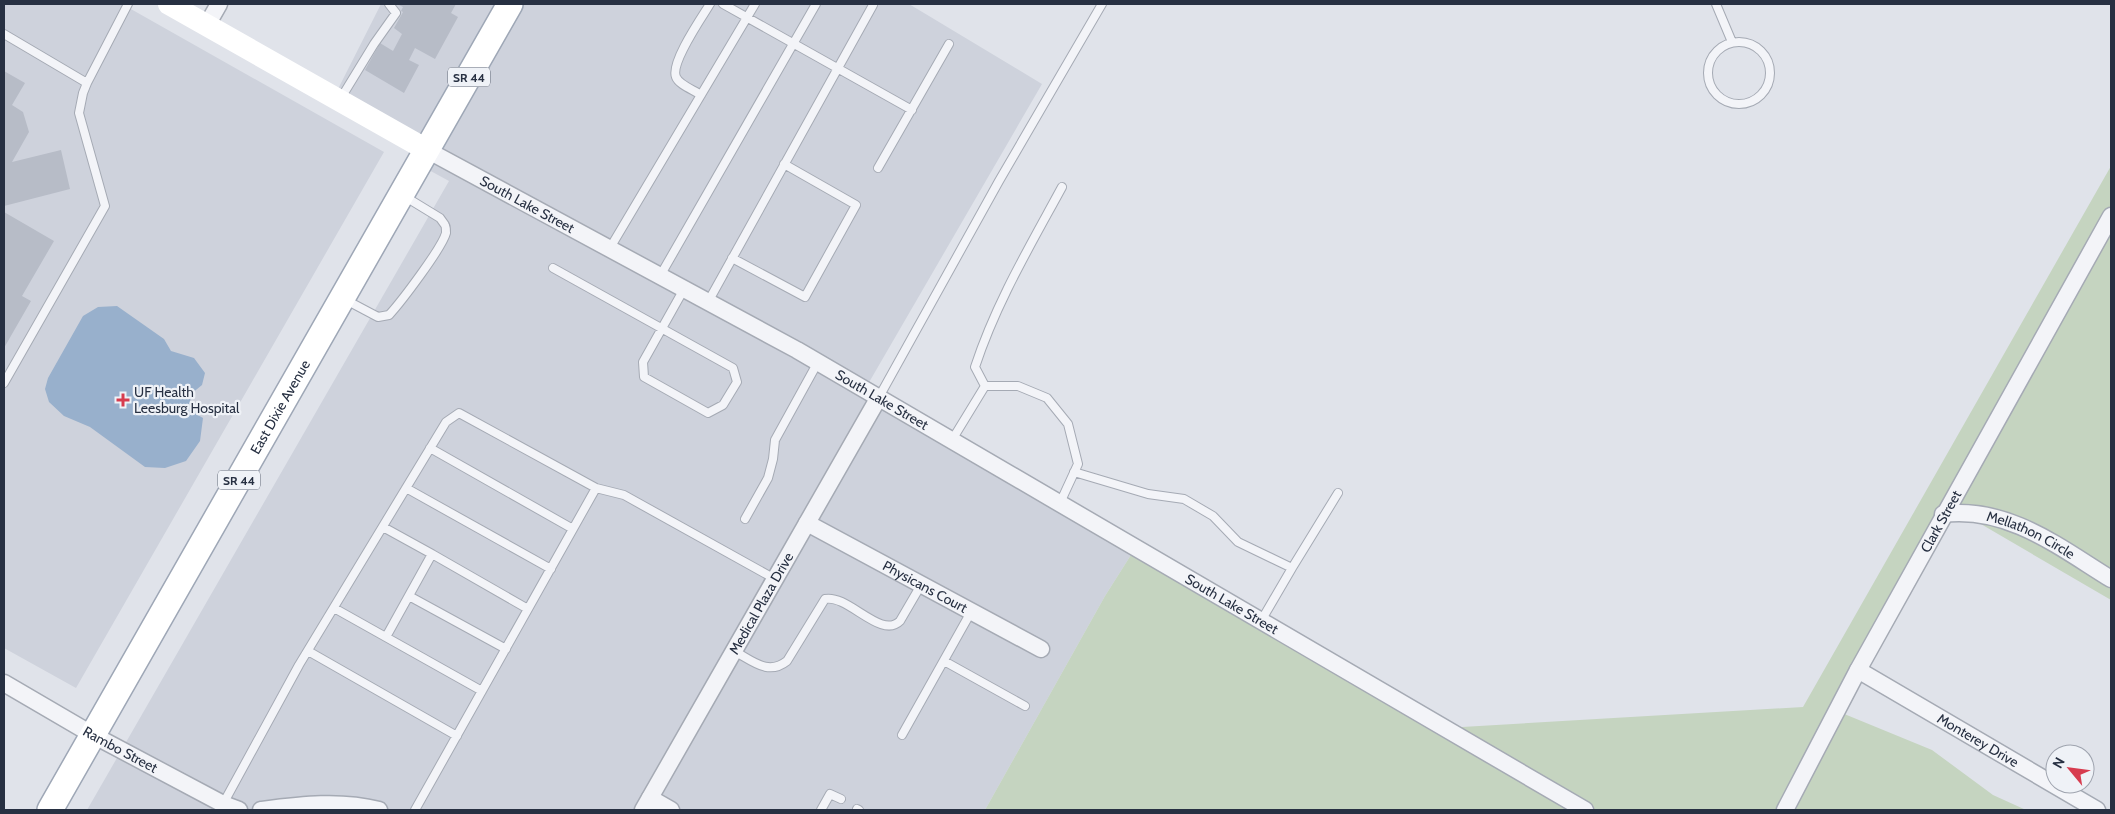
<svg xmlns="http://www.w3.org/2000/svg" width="2115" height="814" font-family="Cabin,sans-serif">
	<rect width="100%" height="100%" fill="#e0e3ea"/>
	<!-- built -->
	<path fill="#ced2dc" d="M4 4H122L384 152 76 688 4 648Z
		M381 4H499L423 137 338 89Z
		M521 4H909L1042 84 864 391 1136 547 1105 596 985 810H87L449 181 427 169Z"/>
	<!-- green -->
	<path fill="#c5d4c0" d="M2111 166V600L1950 506 1837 711 1932 750 1993 795 2026 810H985L1105 596 1136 547 1445 728 1803 707Z"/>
	<!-- water -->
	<path fill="#98b0cc" d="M117 306 164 339 171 351 194 358 205 373 202 385 191 394 189 410 203 418 200 441 186 461 165 468 145 467 90 427 64 416 49 402 45 389 48 378 83 316 98 307Z"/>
	<!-- building -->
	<path fill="#b7bcc7" d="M397 4H456L451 13 458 17 435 59 415 48 409 60 419 65 404 93 365 70 380 43 393 51 402 34 394 28 403 12 401 11 403 7Z
		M4 71 25 83 12 105 23 112 29 132 12 162 61 150 70 189 4 206Z
		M4 212 54 241 22 296 31 301 4 348Z"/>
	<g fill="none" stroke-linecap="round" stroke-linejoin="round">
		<defs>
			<path id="lane" d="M723 4 912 110
				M1716 4 1732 42
				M4 34 87 83
				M1708 73a31 31 0 1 1 62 0a31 31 0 1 1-62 0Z
				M701 95C694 90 679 85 676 77 670 63 702 17 710 4
				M341 98 374 44 396 13 389 4
				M878 168 949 44
				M610 248 755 4
				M732 258 805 297 856 205 784 164
				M553 268 733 368 737 382 723 405 708 413 644 377 643 362 684 289
				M660 276 816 4
				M344 299 378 317 389 315C401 302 442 248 446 233 446 232 446 225 445 225L440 218 404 196
				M708 302 873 5
				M4 383 105 206 79 113 83 93 87 83 128 4
				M985 386 975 367C996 303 1030 246 1062 187
				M879 397 999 181 1102 4
				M952 440 985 386H1018L1047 398 1068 424 1078 464 1060 503
				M430 448 573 529
				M1074 472 1148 494 1184 499 1213 516 1238 542 1292 568 1338 493
				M406 488 551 569
				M745 519 768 478 773 459 775 440 818 362
				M383 527 432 554 386 637
				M432 554 528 609
				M409 596 506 649
				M334 608 482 691
				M1261 621 1292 568
				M308 651 457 736
				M734 651C753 661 768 676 787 661L825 599C848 594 881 640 900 621L921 585
				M944 661 1025 706
				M902 735 971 612
				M223 804 299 665 446 422 459 413 596 488 624 495 775 579
				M857 809 859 810
				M415 810 596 488
				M821 810 830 794 841 799"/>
			<g id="street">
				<path d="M207 25 219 4"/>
				<path id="s1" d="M427 150 797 350 1585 810"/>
				<path id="s2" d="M1943 514C2008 506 2059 547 2111 579"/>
				<path id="s3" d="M807 523 1041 649"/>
				<path id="s4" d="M1858 670 2097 810"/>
				<path id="s5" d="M4 683 93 735 223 804 239 810"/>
				<path d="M650 798 671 810"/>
				<path d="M261 810C301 805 340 800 379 810"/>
				<path id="s6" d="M643 810 879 397"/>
				<path id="s7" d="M1785 810 1858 670 2111 216"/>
			</g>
			<g id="primary">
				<path id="s8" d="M50 810 510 4"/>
			</g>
		</defs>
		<!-- lane casing -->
		<use href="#lane" stroke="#a5aab4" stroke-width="10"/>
		<!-- street casing -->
		<use href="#street" stroke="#a5aab4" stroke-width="19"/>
		<!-- primary casing -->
		<use href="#primary" stroke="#9ea7b6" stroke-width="28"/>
		<!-- lane -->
		<use href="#lane" stroke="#f3f4f8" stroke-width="8"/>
		<!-- street -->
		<use href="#street" stroke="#f3f4f8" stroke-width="16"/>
		<!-- secondary -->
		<path stroke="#fff" stroke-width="22" d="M169 4 427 150"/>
		<!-- primary -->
		<use href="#primary" stroke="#fff" stroke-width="25"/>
	</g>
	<!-- markers -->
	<path fill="#d73c4f" stroke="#eff2f7" stroke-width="2" d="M120.5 392.5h5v5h5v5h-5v5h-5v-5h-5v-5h5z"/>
	<g text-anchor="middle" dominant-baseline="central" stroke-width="4.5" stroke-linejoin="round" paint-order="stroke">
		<!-- shield labels -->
		<g fill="#eff2f7" stroke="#636a78" stroke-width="1">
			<rect x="448" y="67.5" width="42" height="19" rx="4"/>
			<rect x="218" y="470.5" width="42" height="19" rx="4"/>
		</g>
		<g font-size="12" font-weight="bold" fill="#273042">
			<text x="469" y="77">SR 44</text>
			<text x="239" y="480">SR 44</text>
		</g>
		<!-- street labels -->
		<g font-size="14" fill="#273042" stroke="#eff2f7">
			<text stroke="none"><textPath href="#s1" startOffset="114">South Lake Street</textPath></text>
			<text stroke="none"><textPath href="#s1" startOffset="519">South Lake Street</textPath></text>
			<text stroke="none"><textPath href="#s8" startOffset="464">East Dixie Avenue</textPath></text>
			<text stroke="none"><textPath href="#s7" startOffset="328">Clark Street</textPath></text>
			<text stroke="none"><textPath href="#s2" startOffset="92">Mellathon Circle</textPath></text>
			<text stroke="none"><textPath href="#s3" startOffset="134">Physicans Court</textPath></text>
			<text stroke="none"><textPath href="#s1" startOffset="924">South Lake Street</textPath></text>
			<text stroke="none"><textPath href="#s6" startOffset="238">Medical Plaza Drive</textPath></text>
			<text stroke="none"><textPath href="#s4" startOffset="139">Monterey Drive</textPath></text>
			<text stroke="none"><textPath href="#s5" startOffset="134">Rambo Street</textPath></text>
		</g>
		<!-- poi labels -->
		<g font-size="14" fill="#273042" stroke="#eff2f7" text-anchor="start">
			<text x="134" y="392">UF Health<tspan x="134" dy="16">Leesburg Hospital</tspan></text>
		</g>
	</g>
	<!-- border -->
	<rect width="2115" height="814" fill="none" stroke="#273042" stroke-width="10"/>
	<!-- north arrow -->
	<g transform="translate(2070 769) rotate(299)"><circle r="24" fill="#eff2f7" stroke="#9fa4af"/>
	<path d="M0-4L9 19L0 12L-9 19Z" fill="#d73c4f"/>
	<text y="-8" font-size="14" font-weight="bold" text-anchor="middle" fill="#273042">N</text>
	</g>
</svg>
